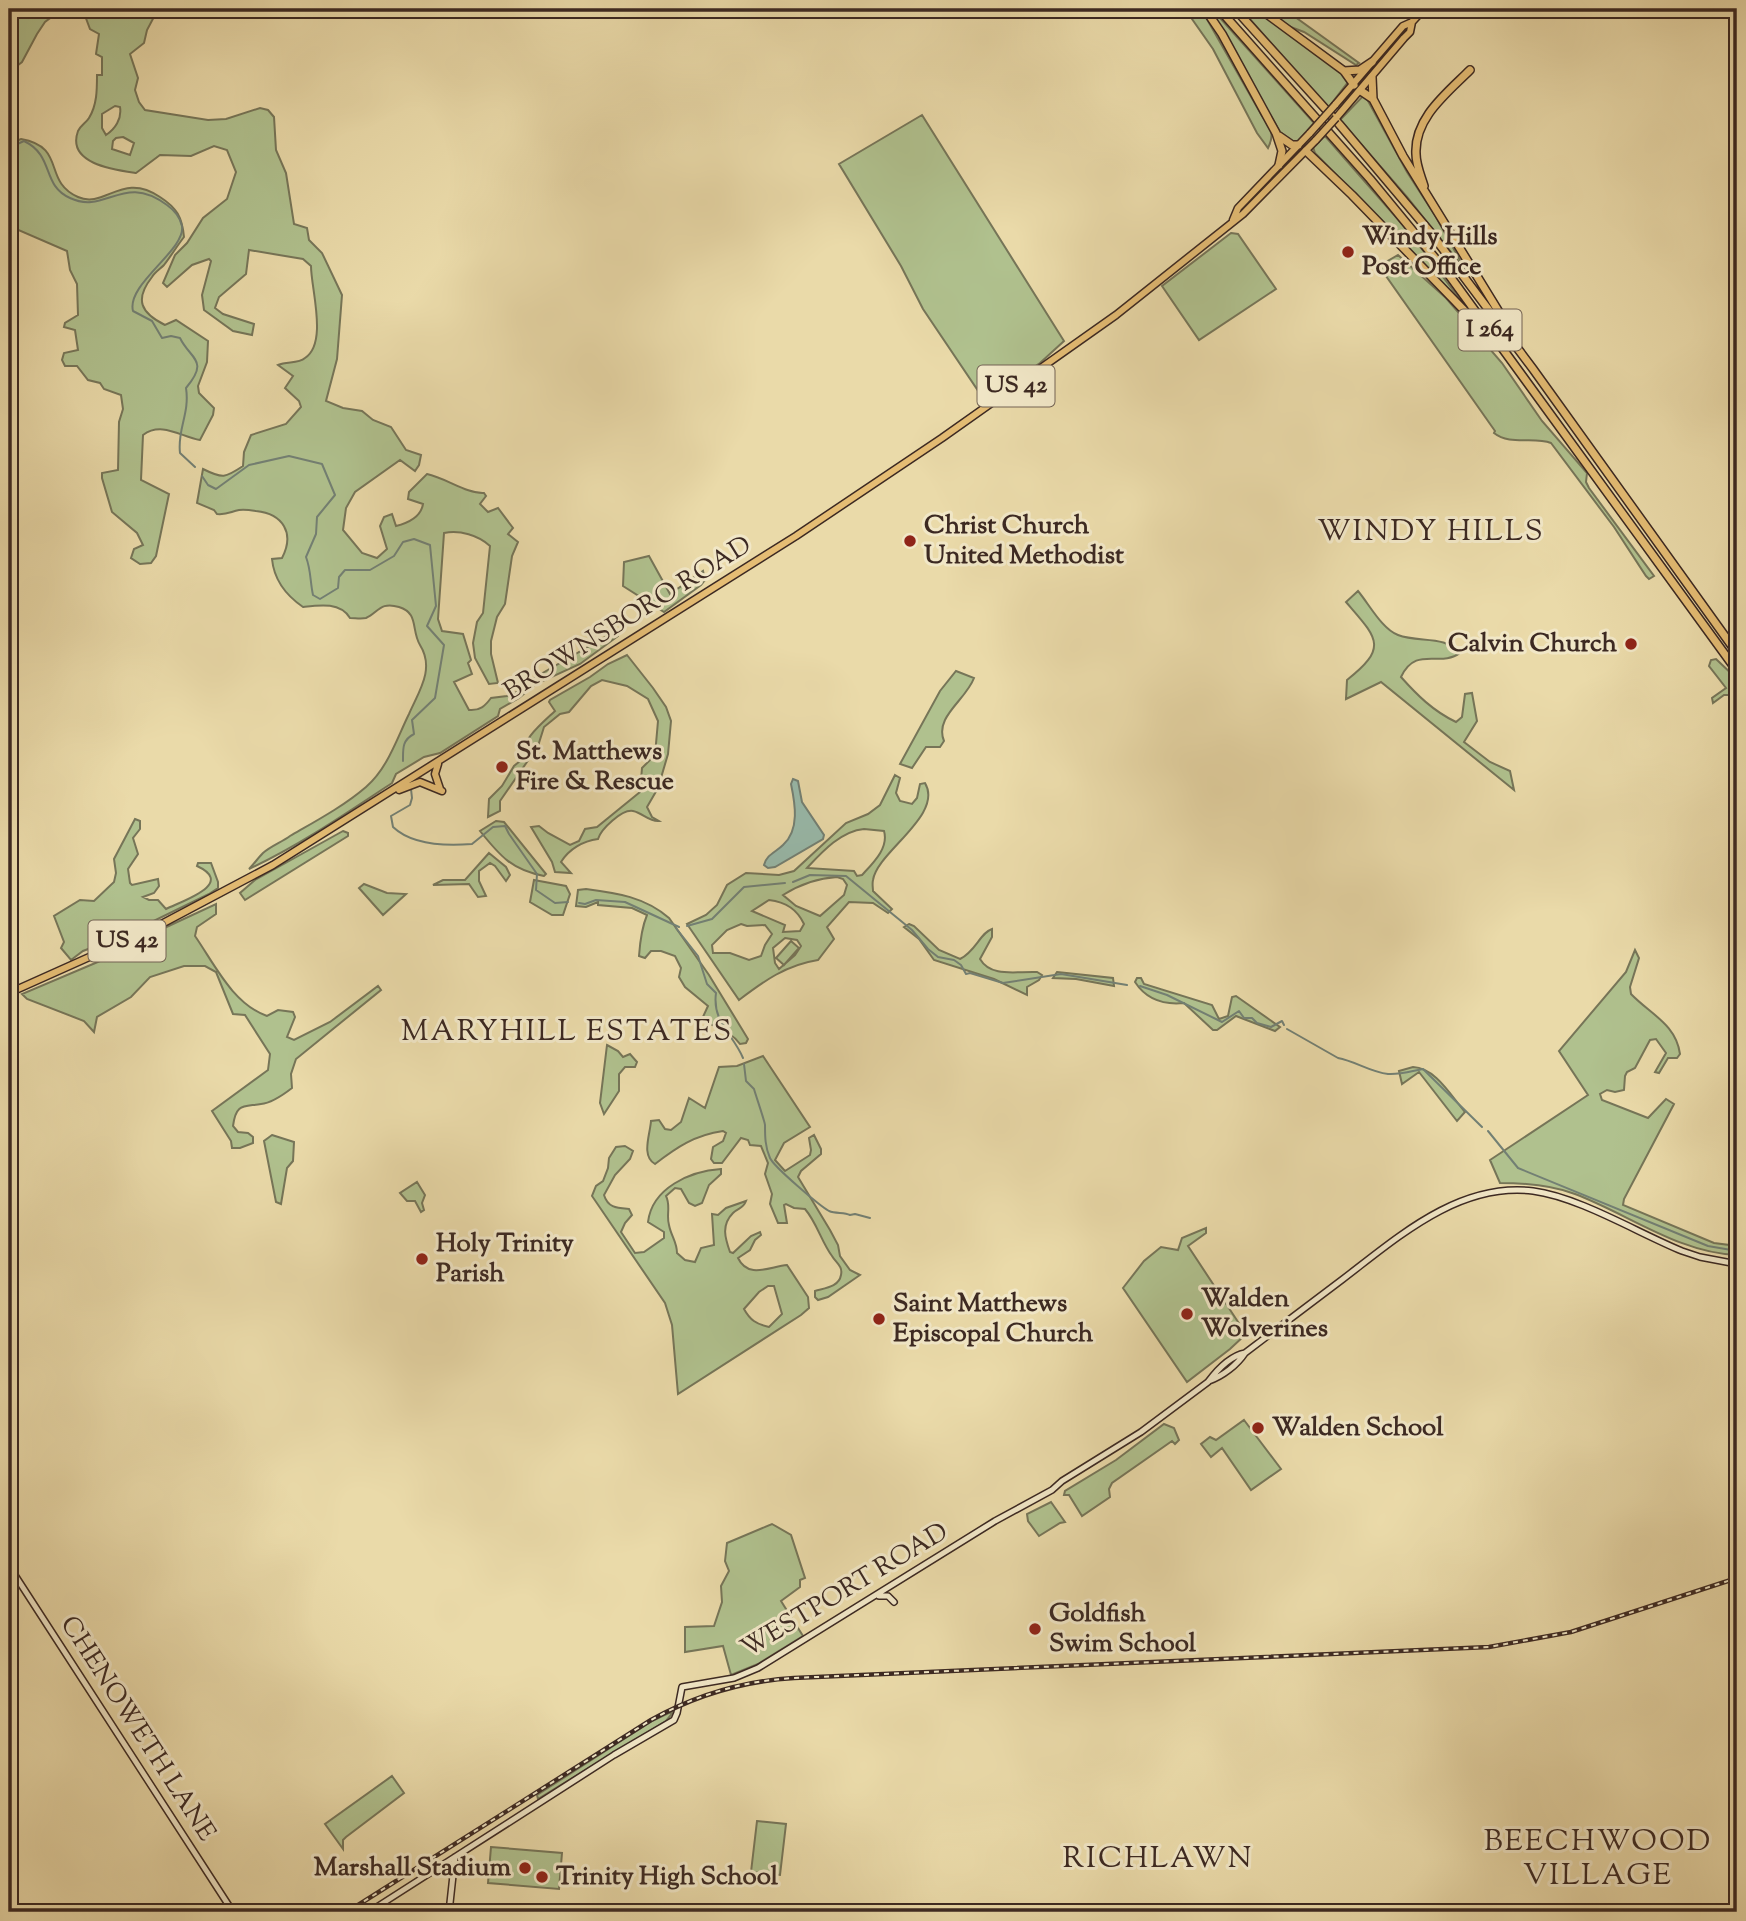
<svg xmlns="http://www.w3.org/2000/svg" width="1746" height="1921" font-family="'Sorts Mill Goudy',serif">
	<rect width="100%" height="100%" fill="#eadaa9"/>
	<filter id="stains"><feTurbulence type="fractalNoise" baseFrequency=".00286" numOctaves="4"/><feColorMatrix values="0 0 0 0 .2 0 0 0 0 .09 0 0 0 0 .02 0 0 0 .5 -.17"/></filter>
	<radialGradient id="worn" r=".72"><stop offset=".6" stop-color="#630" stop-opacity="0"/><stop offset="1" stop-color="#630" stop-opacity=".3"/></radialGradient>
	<!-- green -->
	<path fill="#b0c18e" stroke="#767558" stroke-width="2" fill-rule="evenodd" d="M9 9H163L156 13 147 30 144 43 130 54 138 78 135 90 139 102 145 110 208 120 226 119 260 108 268 110 274 117 276 150 286 173 294 224 307 228 309 240 322 253 342 295 337 359 326 401 343 408 362 411 373 420 391 427 406 450 421 455 419 465 415 471 400 460 355 492 346 508 343 530 362 553 377 558 387 549 380 526 384 517 392 514 396 526C408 523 421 517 423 504L408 499 409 492 427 474C446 478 467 494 484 493L486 496 480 504 488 512 498 508 513 528 508 534 518 542 512 556 505 604 497 617 491 641V654L498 683 489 684 475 658 473 643 477 622 483 613 490 546C478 535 460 530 444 533L438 619 442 631 463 634 471 660 468 663 472 674 454 682 469 710C480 711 485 706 491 698L507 696 517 692 534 678 612 633 618 632V636L580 664 536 684 519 698 500 709 498 716 440 753 424 757 396 774 392 783C345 814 300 845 249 869 254 864 258 858 263 853 271 846 282 842 290 836 316 821 344 806 366 787 388 768 397 738 409 714 419 691 435 669 420 645 411 630 419 613 399 607 380 601 378 613 366 618 361 619 355 618 350 618 340 602 320 605 303 607 287 596 274 580 272 559L282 558C295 533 283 514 256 511 250 510 244 509 239 510 230 512 227 515 217 514L214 510 197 503 203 469C223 479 225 478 243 466L244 452 251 435 286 424 301 407 299 401 285 388 293 376 278 365C287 361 298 364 305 358 328 343 311 289 311 266L303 259 249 250 246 274 219 297 215 308 223 314 254 324 252 335 233 331 204 310 202 295 211 261 209 259 192 265 167 287 163 283 175 255 187 243 203 218 227 199 236 172 227 150 214 146 191 156 160 155 136 173C115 170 66 164 78 131 81 125 86 123 89 118 97 105 97 90 97 75H102V57L96 54 99 34 90 29 84 13 53 16 45 22 37 34 22 62 9 72ZM115 106 120 107C122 119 115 129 106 135L102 128V114ZM123 137 134 143 130 155 112 149 113 141 116 138Z
		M1185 9H1200L1204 14 1262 116C1271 128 1275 134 1268 148L1257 133 1213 49Z
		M1208 9H1212L1314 123 1296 143 1280 132Z
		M1241 9H1256L1348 78V82L1328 108Z
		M1266 9H1284L1359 63 1356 65 1304 32 1288 26Z
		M1363 96 1367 99 1407 172 1436 217 1466 271 1407 197 1340 120Z
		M922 115 1064 341 1040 363 985 401 923 309 901 266 839 164Z
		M1325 136 1409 232 1468 310 1315 153 1313 147Z
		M21 139C67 147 42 181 78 197 105 209 122 171 160 197 177 208 182 217 184 237 177 246 171 256 164 265 160 269 155 272 152 277 134 300 141 313 165 325L176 320 208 341 207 362 198 386 199 393 214 408 213 415 200 440C181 437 162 421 143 435L141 480 169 494 156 556 151 563 140 564 131 558 134 549 143 545 137 533 112 512 102 478V473L118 470 119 422 123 409 121 395 104 389 100 383 88 380 77 366H65L62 360 64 353 78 350 75 330 64 327 65 323 78 315 77 284 70 270 67 251 14 228 9 229V144Z
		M1231 233 1238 234 1276 289 1199 340 1162 286Z
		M1398 255 1446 298 1502 363 1542 421 1587 473 1586 482 1589 488 1654 576 1649 579 1646 576 1614 527 1551 443C1534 436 1510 446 1494 433L1495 431 1379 266Z
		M649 556 670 594 703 571 705 580 701 585 664 612 623 586 624 562Z
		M1358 591C1369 604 1382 629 1398 635 1419 643 1445 635 1460 653 1440 668 1416 645 1401 677 1417 695 1433 711 1456 722L1462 717 1465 694 1472 693 1477 721 1464 742 1490 762 1510 771 1514 790 1381 682 1346 699 1347 680C1389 647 1377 638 1346 602Z
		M627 655 653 688 666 707 671 721 668 754 658 788 647 807 652 817 659 821C649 822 643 813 633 811 622 809 601 829 598 839 583 841 569 849 561 862L571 873 555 872 552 862 531 827 539 826 548 833 570 845 579 841 585 829 597 827 640 792 642 768 655 755 658 721 648 699 627 686 602 680 591 686 569 712 560 714 544 727 538 746 500 801V811L488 817 489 799 502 786 514 766 520 761C522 739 540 725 555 711L549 702 550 700 590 677 608 664Z
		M1716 659 1737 679V701L1733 695H1724L1713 703 1712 698 1726 688 1709 666 1711 660Z
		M956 671 974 678C966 700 934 717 944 741L940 747H926L912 768 900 764 940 691Z
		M895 775 900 778 896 793 900 801 912 804 917 798 920 784 925 783C944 815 877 852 873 880 872 884 873 888 873 891L892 909 888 913 873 903 849 902 827 927 834 939 818 960C786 965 764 981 739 1000L687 924 706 915 717 905 727 885 746 873 779 875 794 871 846 823 868 814 880 805ZM864 829 884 831C889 848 873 863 862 875L857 876 854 871 807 868C822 852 841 831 864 829ZM837 877 843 879 847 885 844 895 820 916 796 906 783 895C799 885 818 878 837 877ZM769 900C786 902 797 909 804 924L800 931 783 932 785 925 752 911ZM741 924 747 926 765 925 772 934 765 945 761 956 749 960 730 953H713L712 945 727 930ZM785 938 797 940 801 946 795 955 779 969 775 963 773 948Z
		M135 819 140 821V829L133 838 138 854 128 869 130 883 132 885 158 879 159 886 154 893 143 897 149 900H158L166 909C182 901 236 884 197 866L198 863H211L218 882V888L209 894 125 935 83 951 71 960 61 948 64 942 54 916 80 900 94 901 114 882 116 873 114 859Z
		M496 821 504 822 546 874 544 876C512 870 500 856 480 831Z
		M343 831 348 833V836L245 900 240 893 255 880Z
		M489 853 506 867 510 875 506 881 495 866 490 863 479 871V881L486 896 478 897 469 884 433 885 443 880H465Z
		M534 880 566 886 570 894 563 915H552L530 902Z
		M364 884 387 893 406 894 383 915 359 888Z
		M586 889C617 893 645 897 669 918L709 975 748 1039 746 1043 740 1044C731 1031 715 1028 702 1019L708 1006 685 987 679 977 681 968 675 956 661 951H651L645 958 639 956C640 942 642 927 647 915L632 908 598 905V902L586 907 576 906 578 890Z
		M216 904V914L197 927 195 936C215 965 233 1004 267 1016L278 1010 293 1012 295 1017 287 1037 294 1040 330 1022 378 986 381 990 296 1059 291 1074 292 1088C283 1095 272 1103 261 1104 243 1107 236 1103 233 1126L238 1132 248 1133 253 1137V1143L240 1148H232L231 1141 212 1111 268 1070 270 1054 245 1015 233 1014 216 972 205 966H184L150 977 131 997 97 1017 94 1032 84 1021 27 999 22 994 126 950 160 930Z
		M909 924 914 926 939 950 960 959C976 951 980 933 992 929V937L980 959C991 978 1017 971 1037 972L1042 975 1039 980 1027 987V995L994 979 934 960 919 939 904 927Z
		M791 941 799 948 784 965 776 958Z
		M1635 950 1639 958 1630 987 1631 994C1650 1014 1676 1024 1680 1054L1677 1058H1668L1659 1073 1655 1072 1666 1053 1656 1039 1650 1040 1635 1068 1627 1072 1625 1076 1624 1090 1615 1092 1607 1090 1600 1094 1602 1100 1648 1118 1666 1099 1674 1104 1624 1199 1623 1205 1714 1243 1737 1246V1255C1679 1253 1628 1214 1575 1194 1551 1185 1526 1183 1500 1183L1490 1160 1588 1095 1559 1051 1626 972Z
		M1057 972 1113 978 1114 986 1076 979 1053 978Z
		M1137 978H1141L1144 984 1212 1005 1219 1019 1228 1016 1232 997 1236 996 1280 1027 1275 1031 1236 1016 1217 1030H1213L1184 1003C1164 1005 1146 999 1135 982Z
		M607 1045 618 1051 623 1057 630 1054 637 1062 635 1067H625L619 1074V1091L604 1114 600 1103Z
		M763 1056 810 1127 784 1143 775 1160 785 1171 810 1155 811 1150 809 1138 814 1135 821 1149V1154L801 1171 798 1177 830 1230 838 1245 840 1256 850 1270 860 1275 828 1297 818 1300 815 1297V1291C825 1288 839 1287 841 1275 843 1266 836 1263 832 1256 821 1241 817 1223 805 1209L794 1208 786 1204 784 1205 787 1223H778L770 1204 772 1194 765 1174 768 1163 761 1146 750 1145 748 1140 741 1138 722 1163H714L711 1159 713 1147 723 1141 726 1133 723 1131C695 1135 677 1147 655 1164 641 1156 650 1135 651 1121L659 1120 665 1129 671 1130 681 1122 689 1098 705 1108 719 1067 737 1066Z
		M1413 1067C1436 1068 1451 1096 1465 1112L1457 1121 1419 1072 1402 1084 1399 1071Z
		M272 1135 294 1142 293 1161 287 1168 281 1204 276 1202 264 1141Z
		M625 1146 633 1151 630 1159 615 1175 604 1195C608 1208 617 1208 629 1209L632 1215 625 1223 621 1232 635 1253 644 1252 664 1238V1232L648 1222C652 1188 690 1171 721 1169V1174L709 1185 702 1203 695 1206 689 1203 681 1189 675 1188 666 1196C671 1206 666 1215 669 1225 671 1236 677 1242 677 1253L685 1260 695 1262 701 1248 714 1245 712 1214 718 1215 726 1208 746 1201C743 1209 739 1207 733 1213 721 1225 725 1238 730 1252L733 1253 751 1236 760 1232 761 1235 755 1240 750 1250 738 1258C748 1279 769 1267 787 1265L808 1297 809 1308 801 1315 678 1394 672 1325 665 1303 592 1196 596 1186 603 1181 608 1168 609 1158 616 1147ZM768 1286H774L782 1314 769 1327C756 1324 750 1320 744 1309L759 1292Z
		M417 1182 425 1195 422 1203 424 1210 421 1212 415 1201H407L400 1193Z
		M1206 1228V1233L1188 1246 1246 1334 1230 1349 1187 1382 1123 1288 1144 1261 1161 1247 1178 1250 1182 1238Z
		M1244 1420 1281 1469 1251 1490 1222 1448 1211 1457 1201 1444 1210 1437 1216 1440Z
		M1164 1424 1174 1428 1179 1440 1175 1444 1172 1441 1112 1483 1109 1489 1110 1497 1082 1516 1069 1495H1064L1065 1491 1116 1460Z
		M1051 1502 1065 1522 1060 1523 1039 1536 1028 1521 1027 1514Z
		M772 1524 791 1535 805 1578 800 1580V1587L781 1601 803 1636 758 1664 731 1675 723 1646 685 1652V1627L714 1626 722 1602 721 1586 729 1571 725 1561 727 1543Z
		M675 1710 666 1721 538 1799 537 1795 652 1721Z
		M392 1776 404 1793 346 1837 343 1840V1849L325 1824Z
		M757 1821 786 1824 780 1875 751 1872Z
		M491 1847 562 1853 559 1889 488 1883Z"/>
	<!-- water -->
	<path fill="#98baab" stroke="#738074" stroke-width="2" d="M793 779 798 781 802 802 824 835 823 839 775 867 768 868 764 865C766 855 776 852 783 845 800 830 795 803 791 784Z"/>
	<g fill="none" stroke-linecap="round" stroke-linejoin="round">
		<!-- stream -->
		<path stroke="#738074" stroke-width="2" d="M9 157 13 146 24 141C55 156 41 185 70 198 106 215 123 172 167 205 174 210 180 217 182 226 186 250 126 284 133 311L152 321 162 338 171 336 180 338C190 359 210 360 186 388 190 414 177 429 180 453L195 467
			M202 476 208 485 216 489 249 465 289 456 322 464 335 495 317 517 316 534 306 557C311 570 310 581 313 595L320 599 338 588 339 577 345 570H370L394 556 403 542 414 539 430 545 436 606 427 626 444 645 435 698 412 720 414 734C402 740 403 749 403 761
			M411 789 412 798 410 805 391 816 393 827C412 845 447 846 472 844L493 827 505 826 509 834 537 874 536 890 555 903 568 902
			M793 882 810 875 846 876 912 930 928 949 938 957 954 960 961 965 966 974 970 973 1003 983 1061 974 1127 985
			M579 903 585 904 596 900 625 902 679 927
			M687 926 712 919 744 887 785 883
			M676 928 698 956 707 984 716 993C712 1022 733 1034 743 1058
			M1140 986 1167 995 1222 1022 1239 1011 1244 1018H1252L1257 1023 1271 1027 1282 1021 1284 1025
			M1287 1029 1338 1058C1355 1061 1370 1072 1388 1074 1399 1075 1412 1071 1423 1069L1482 1127
			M744 1064 746 1081C747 1082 753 1088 754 1089 755 1093 765 1122 765 1125 765 1136 765 1147 770 1158 774 1167 820 1206 829 1211 836 1214 844 1212 850 1215L855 1214 870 1218
			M1488 1131 1518 1168 1708 1246 1737 1251"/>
		<defs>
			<path id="secondary" d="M1209 1381C1223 1376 1237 1365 1245 1353 1278 1328 1311 1303 1343 1279 1398 1237 1459 1182 1533 1191 1579 1197 1638 1233 1682 1251L1700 1257 1737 1264
				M9 1566 233 1912
				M879 1596H888L894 1602
				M369 1912 614 1755 674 1720 677 1713 682 1687 734 1678 758 1668 995 1521 1052 1490 1062 1481 1141 1432 1208 1382C1217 1370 1230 1356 1245 1353
				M449 1912 455 1857"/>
			<path id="primary" d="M1335 105 1403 26 1412 22 1424 9
				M1336 118 1404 38 1410 32 1412 22
				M1233 220 1238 208 1310 133
				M438 764 435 774 440 789
				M399 790 420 782 442 791
				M9 993 154 928 273 865 796 536 942 438 1116 315 1243 214 1316 140"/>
			<path id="highway" d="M1205 9 1222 34 1276 133 1282 151 1279 165
				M1219 9 1370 179 1449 275 1737 671
				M1235 9 1339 124 1431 233 1533 369 1737 653
				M1260 9 1344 71 1354 85
				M1344 71 1360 70 1372 62
				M1372 77 1373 99 1403 156 1515 338
				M1361 91 1373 99
				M1279 136 1292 145H1298
				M1306 151 1352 195 1490 337
				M1424 186C1421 176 1416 165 1416 154 1414 118 1447 93 1470 70"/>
		</defs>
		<!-- secondary casing -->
		<use href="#secondary" stroke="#3c2922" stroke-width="8"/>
		<!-- primary casing -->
		<use href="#primary" stroke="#3c2922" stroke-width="9"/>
		<!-- highway casing -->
		<use href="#highway" stroke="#3c2922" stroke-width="10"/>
		<!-- secondary -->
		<use href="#secondary" stroke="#f1e7c7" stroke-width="5"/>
		<!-- primary -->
		<use href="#primary" stroke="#e5bd74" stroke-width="6"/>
		<!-- highway -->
		<use href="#highway" stroke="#e5bd74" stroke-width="7"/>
		<defs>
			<path id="rail" d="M347 1912 651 1720C696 1695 742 1681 794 1678L1489 1647 1571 1632 1737 1578"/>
		</defs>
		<!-- rail casing -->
		<use href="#rail" stroke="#3c2922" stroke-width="4.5"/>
		<!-- rail -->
		<use href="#rail" stroke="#f1e7c7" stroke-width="2" stroke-dasharray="5" stroke-linecap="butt"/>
		<defs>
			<path id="primary-bridge" d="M1310 133 1335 105
				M1316 140 1336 118"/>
		</defs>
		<!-- primary-bridge casing -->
		<use href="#primary-bridge" stroke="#3c2922" stroke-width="9" stroke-linecap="butt"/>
		<!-- primary-bridge -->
		<use href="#primary-bridge" stroke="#e5bd74" stroke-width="6"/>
	</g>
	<!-- markers -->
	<g fill="#8f2418" stroke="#f1e7c7" stroke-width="2.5">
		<circle cx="1348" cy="252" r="7"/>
		<circle cx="910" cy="541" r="7"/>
		<circle cx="1631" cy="644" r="7"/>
		<circle cx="502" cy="767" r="7"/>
		<circle cx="422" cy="1259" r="7"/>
		<circle cx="1187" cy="1314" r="7"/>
		<circle cx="879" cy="1319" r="7"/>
		<circle cx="1258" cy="1428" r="7"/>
		<circle cx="1035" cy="1629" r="7"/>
		<circle cx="525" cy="1868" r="7"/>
		<circle cx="542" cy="1877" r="7"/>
	</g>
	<g text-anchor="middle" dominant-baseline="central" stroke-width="6" stroke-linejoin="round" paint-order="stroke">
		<!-- shield labels -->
		<g fill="#f1e7c7" stroke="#726254" stroke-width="2">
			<rect x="1458.5" y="309.5" width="63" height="41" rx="5"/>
			<rect x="977.5" y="365.5" width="77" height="41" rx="5"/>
			<rect x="88.5" y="920.5" width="77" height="41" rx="5"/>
		</g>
		<g font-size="24" font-weight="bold" fill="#3c2922">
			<text x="1490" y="330">I 264</text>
			<text x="1016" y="386">US 42</text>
			<text x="127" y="941">US 42</text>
		</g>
		<!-- poi labels -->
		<g font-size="26" font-weight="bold" fill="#3c2922" stroke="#f1e7c7" text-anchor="start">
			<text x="1362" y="237">Windy Hills<tspan x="1362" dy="30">Post Office</tspan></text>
			<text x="924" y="526">Christ Church<tspan x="924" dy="30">United Methodist</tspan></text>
			<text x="1617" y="644" text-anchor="end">Calvin Church</text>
			<text x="516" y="752">St. Matthews<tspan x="516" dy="30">Fire &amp; Rescue</tspan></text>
			<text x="436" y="1244">Holy Trinity<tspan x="436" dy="30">Parish</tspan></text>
			<text x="1201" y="1299">Walden<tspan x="1201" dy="30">Wolverines</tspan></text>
			<text x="893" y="1304">Saint Matthews<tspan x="893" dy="30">Episcopal Church</tspan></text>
			<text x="1272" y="1428">Walden School</text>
			<text x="1049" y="1614">Goldfish<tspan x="1049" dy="30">Swim School</tspan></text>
			<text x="511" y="1868" text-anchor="end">Marshall Stadium</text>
			<text x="556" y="1877">Trinity High School</text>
		</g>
		<!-- street labels -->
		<g font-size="26" fill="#3c2922" stroke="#f1e7c7">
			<text transform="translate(628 619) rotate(-32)">BROWNSBORO ROAD</text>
			<text transform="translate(845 1591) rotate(-31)">WESTPORT ROAD</text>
			<text transform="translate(137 1729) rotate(57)">CHENOWETH LANE</text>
		</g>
		<!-- quarter labels -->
		<g font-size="30" letter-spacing="2" fill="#3c2922" stroke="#f1e7c7">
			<text x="1431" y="532">WINDY HILLS</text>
			<text x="567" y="1032">MARYHILL ESTATES</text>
			<text x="1598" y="1842">BEECHWOOD<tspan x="1598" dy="34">VILLAGE</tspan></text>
			<text x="1158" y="1859">RICHLAWN</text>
		</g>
	</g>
	<!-- margin -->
	<rect width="1746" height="1921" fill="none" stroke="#eadaa9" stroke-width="35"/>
	<rect x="10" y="10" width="1725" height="1900" fill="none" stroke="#3c2922" stroke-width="3.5"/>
	<rect x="18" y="18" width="1711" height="1886" fill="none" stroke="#3c2922" stroke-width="2"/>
	<rect width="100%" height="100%" filter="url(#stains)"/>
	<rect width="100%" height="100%" fill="url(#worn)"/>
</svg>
